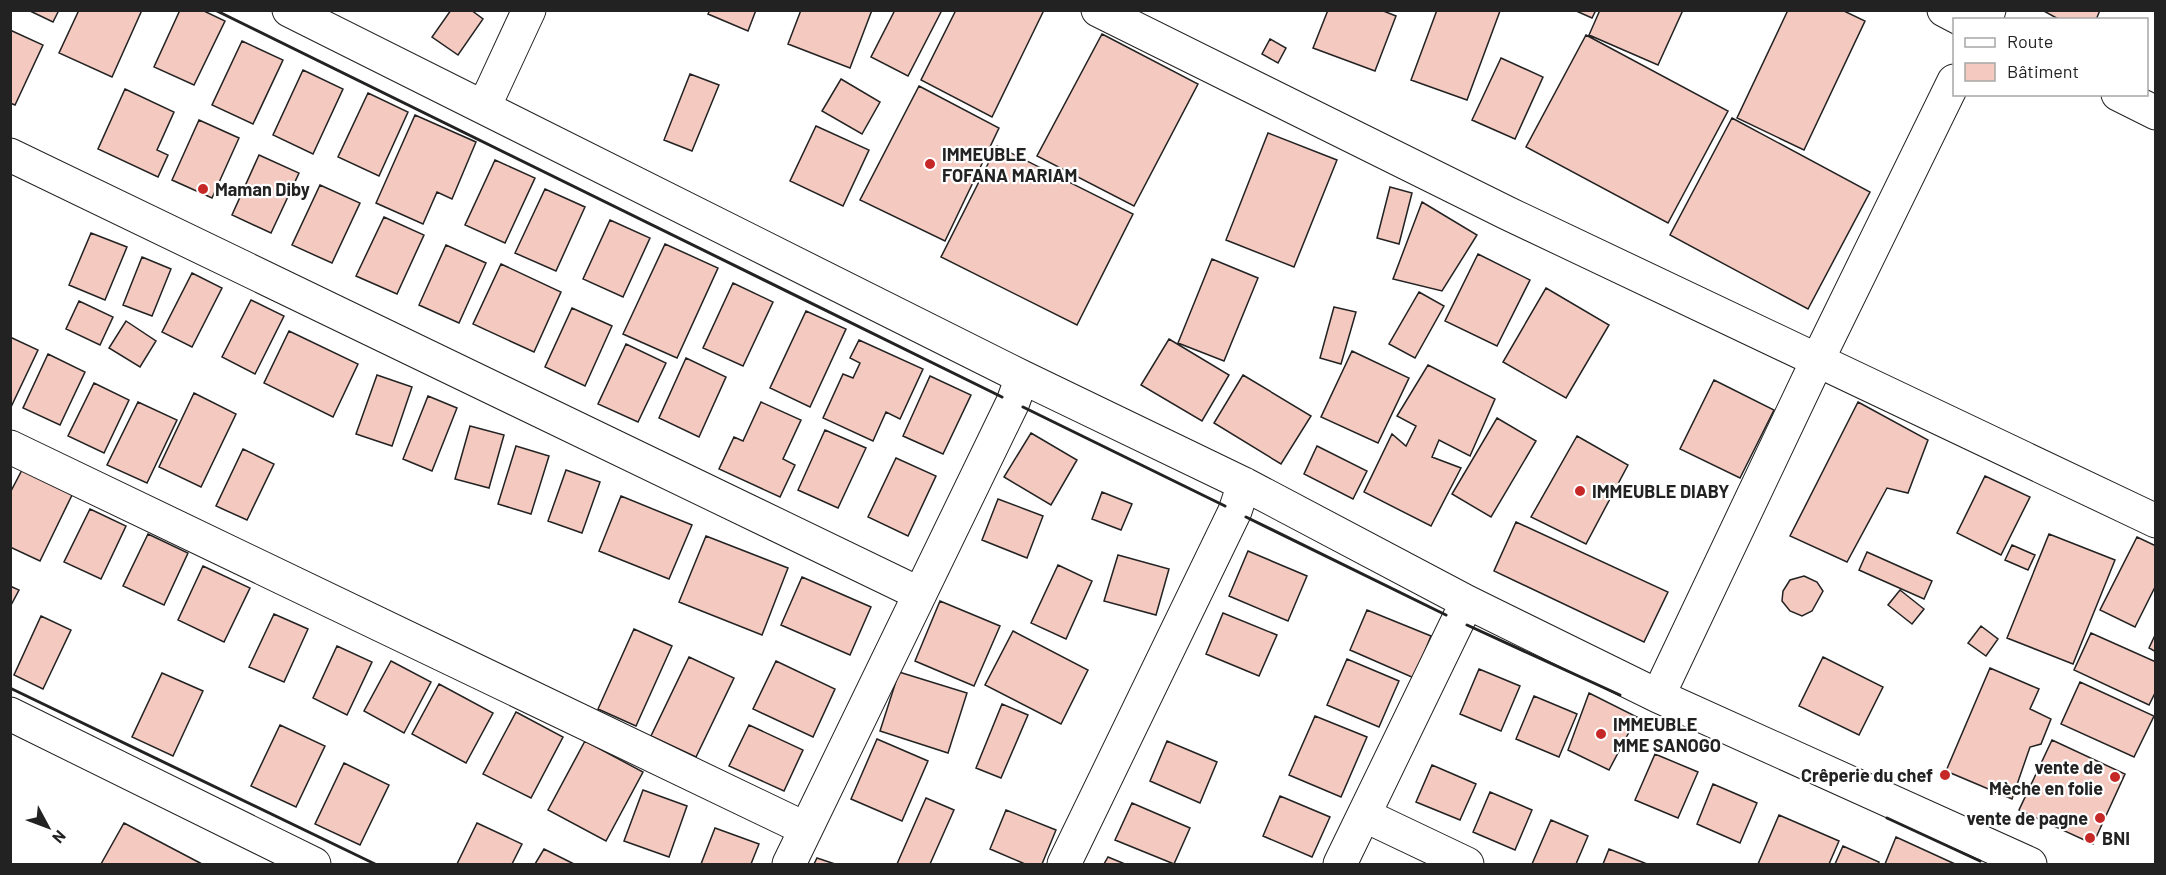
<svg xmlns="http://www.w3.org/2000/svg" width="2166" height="875" font-family="Barlow,sans-serif">
	<rect width="100%" height="100%" fill="#fff"/>
	<!-- building -->
	<path fill="#f3c9c0" stroke="#222" stroke-width="1.5" d="M28 10H59L53 22Z
		M79 10H142L112 77 59 53Z
		M180 10H202L225 21 194 85 154 67Z
		M451 10H471L483 19 458 55 432 37Z
		M710 10H756L748 31 708 14Z
		M801 10H872L850 68 788 44Z
		M895 10H942L908 76 871 57Z
		M956 10H1044L992 117 921 80Z
		M1328 10H1381L1396 16 1375 71 1313 48Z
		M1437 10 1500 11 1467 100 1411 80Z
		M1574 10H1596L1592 18Z
		M1600 10H1683L1658 65 1589 35Z
		M1788 10H1842L1865 21 1804 150 1737 118Z
		M2042 10H2100L2096 20H2060Z
		M10 30 43 45 15 105 10 103Z
		M1102 34 1198 84 1134 206 1037 156Z
		M1586 35 1728 111 1668 223 1526 147Z
		M1270 39 1286 48 1278 63 1262 54Z
		M242 41 283 60 253 124 212 105Z
		M1501 58 1543 77 1515 139 1472 120Z
		M303 70 343 89 313 154 273 135Z
		M690 74 719 85 692 151 664 140Z
		M841 79 880 102 862 134 822 111Z
		M919 86 999 128 945 241 860 200Z
		M125 89 174 112 157 150 168 155 158 177 98 149Z
		M368 93 408 112 379 176 338 157Z
		M415 115 476 142 452 199 437 192 423 224 376 203Z
		M1732 118 1870 192 1808 309 1670 235Z
		M199 120 239 138 212 198 172 180Z
		M816 126 869 150 843 206 790 181Z
		M1268 133 1337 160 1294 267 1226 240Z
		M997 146 1133 214 1077 325 941 257Z
		M259 155 299 173 271 233 232 215Z
		M495 160 535 178 505 243 465 225Z
		M320 185 360 203 332 263 292 245Z
		M1390 187 1412 193 1399 244 1377 238Z
		M545 189 585 207 556 271 515 253Z
		M1422 202 1477 235 1442 291 1393 279Z
		M384 217 424 235 397 294 356 276Z
		M610 220 650 238 623 297 583 279Z
		M91 233 127 247 105 300 69 285Z
		M665 244 718 268 677 358 623 334Z
		M446 245 486 263 459 323 419 305Z
		M1478 254 1530 280 1497 346 1445 321Z
		M142 257 171 269 152 316 123 305Z
		M1212 259 1258 278 1224 361 1178 343Z
		M501 264 561 292 534 352 473 324Z
		M192 273 222 288 192 347 162 332Z
		M733 283 773 302 743 366 703 348Z
		M1546 288 1609 325 1566 398 1503 362Z
		M1419 292 1444 306 1415 358 1389 344Z
		M251 300 284 316 255 374 222 357Z
		M79 301 113 317 100 345 66 329Z
		M1334 307 1356 312 1341 364 1320 358Z
		M572 308 612 326 585 386 545 367Z
		M806 311 846 329 810 407 770 388Z
		M126 321 156 341 140 367 109 348Z
		M289 331 358 364 333 417 264 383Z
		M10 337 38 350 11 407H10Z
		M1169 339 1229 375 1202 421 1141 385Z
		M859 340 923 369 900 419 886 412 873 441 823 418 843 374 853 378 860 363 850 358Z
		M626 344 666 363 638 422 598 404Z
		M1352 351 1409 378 1378 443 1321 417Z
		M48 354 85 372 60 425 23 408Z
		M686 358 726 377 699 437 659 418Z
		M1428 365 1495 399 1470 456 1439 440 1432 457 1461 468 1431 526 1364 492 1392 434 1406 446 1416 426 1397 416Z
		M377 375 412 387 392 446 356 434Z
		M1243 375 1311 416 1281 464 1214 423Z
		M930 376 971 395 943 454 903 436Z
		M1714 380 1774 410 1740 478 1680 449Z
		M94 383 129 400 104 453 68 436Z
		M194 393 236 414 201 487 159 467Z
		M428 396 457 408 432 471 403 459Z
		M138 402 177 420 147 483 107 465Z
		M761 402 801 420 783 459 795 465 780 497 719 469 734 437 743 441Z
		M1858 402 1928 440 1908 493 1887 488 1847 562 1790 536Z
		M1497 418 1536 441 1491 517 1452 494Z
		M470 426 504 435 489 488 455 479Z
		M825 430 866 448 838 508 798 490Z
		M1031 433 1077 460 1051 505 1004 477Z
		M1577 436 1628 465 1586 544 1531 517Z
		M516 446 549 456 531 514 498 504Z
		M1317 446 1367 471 1353 499 1304 474Z
		M243 449 274 464 247 520 216 506Z
		M896 458 936 476 908 536 868 517Z
		M22 470 73 493 40 561 10 547V493Z
		M566 470 600 482 582 533 548 521Z
		M1985 476 2030 497 2001 555 1957 533Z
		M1102 492 1132 504 1121 530 1092 519Z
		M621 496 692 525 669 579 599 551Z
		M998 499 1043 516 1027 558 982 540Z
		M90 509 126 526 101 579 64 562Z
		M1516 522 1668 592 1644 642 1494 571Z
		M148 534 188 553 164 605 123 586Z
		M2049 534 2115 560 2073 664 2007 638Z
		M706 536 788 568 762 635 679 602Z
		M2137 537 2156 546V585L2135 627 2100 610Z
		M2012 545 2035 555 2028 570 2005 560Z
		M1248 551 1307 576 1288 621 1229 596Z
		M1867 552 1932 581 1924 599 1859 570Z
		M1118 555 1169 569 1156 615 1104 601Z
		M1058 565 1092 581 1066 639 1031 623Z
		M203 566 250 588 224 642 178 620Z
		M1804 576 1817 582 1823 591 1812 611 1802 616 1790 611 1782 601 1783 591 1790 580Z
		M802 577 871 607 850 655 781 625Z
		M10 586 19 590 10 607Z
		M1900 590 1924 609 1912 624 1888 605Z
		M940 601 1000 626 974 686 915 661Z
		M1367 610 1431 636 1414 678 1350 650Z
		M1223 613 1277 635 1259 676 1206 654Z
		M274 614 308 629 284 682 249 667Z
		M41 616 71 630 43 689 14 675Z
		M1981 626 1998 639 1986 656 1968 643Z
		M634 629 672 646 636 726 598 709Z
		M1013 631 1088 670 1061 724 985 685Z
		M2091 633 2156 662V691L2149 705 2074 670Z
		M2156 633V652L2149 648Z
		M337 646 372 662 347 715 313 698Z
		M689 657 734 678 696 757 651 736Z
		M1823 657 1883 687 1859 735 1799 706Z
		M1347 659 1399 681 1379 727 1327 705Z
		M391 661 431 682 404 733 364 711Z
		M776 661 835 689 813 737 753 709Z
		M1990 668 2039 689 2030 709 2051 719 2041 744 2030 747 2012 799 1946 771Z
		M1479 669 1520 686 1501 731 1460 714Z
		M899 672 967 693 948 753 880 731Z
		M162 673 203 691 173 756 132 737Z
		M2080 682 2154 716 2134 757 2061 724Z
		M439 684 493 713 466 763 412 734Z
		M1589 693 1637 717 1609 770 1568 750Z
		M1534 696 1577 714 1559 757 1516 739Z
		M1002 704 1028 715 1001 778 976 768Z
		M516 712 563 737 531 798 483 774Z
		M1315 716 1367 737 1341 797 1289 775Z
		M280 725 325 746 296 807 251 786Z
		M749 725 803 750 784 791 729 766Z
		M877 739 928 761 902 821 851 799Z
		M2052 740 2125 774 2093 844 2019 810Z
		M585 741 643 772 606 841 548 810Z
		M1167 741 1217 762 1200 803 1150 781Z
		M1655 754 1698 772 1678 818 1635 800Z
		M344 763 389 785 360 845 315 824Z
		M1432 765 1476 784 1460 820 1416 802Z
		M1713 784 1757 803 1740 843 1697 824Z
		M643 790 687 806 669 857 624 841Z
		M1490 792 1532 810 1515 850 1473 832Z
		M1280 796 1330 817 1312 857 1263 836Z
		M926 798 954 810 930 864H897Z
		M1132 803 1190 828 1174 864 1115 840Z
		M1006 810 1056 830 1042 864H1025L990 849Z
		M1779 815 1839 841 1829 864H1758Z
		M1551 820 1588 836 1576 864H1532Z
		M124 823 202 864H101Z
		M477 823 522 844 512 864H457Z
		M715 828 759 844 751 864H701Z
		M1896 837 1955 864H1885Z
		M1843 846 1879 862 1878 864H1835Z
		M544 849 574 864H535Z
		M1609 849 1647 864H1603Z
		M1108 857 1125 864H1104Z
		M817 858 835 864H814Z"/>
	<g fill="none" stroke-linecap="round" stroke-linejoin="round">
		<defs>
			<path id="minor" d="M289 10 1022 377 1244 484 1467 602 1658 696 2030 864
				M1098 10 1507 213 2156 521
				M1944 10 1963 20
				M1985 20 1989 10
				M2118 94 2156 113
				M484 107 529 10
				M10 155 920 594
				M10 447 806 829
				M1658 696 1818 359 1954 81
				M10 714 314 864
				M1364 815 1467 864
				M789 864 1013 402 1022 377
				M1064 864 1235 511 1244 484
				M1340 864 1467 602"/>
		</defs>
		<!-- minor casing -->
		<use href="#minor" stroke="#222" stroke-width="35"/>
		<!-- minor -->
		<use href="#minor" stroke="#fff" stroke-width="33"/>
		<!-- wall -->
		<path stroke="#222" stroke-width="3" d="M215 10 1002 397
			M1023 407 1225 506
			M1246 517 1446 615
			M1467 625 1620 695
			M10 688 375 864
			M1887 818 1980 861"/>
	</g>
	<!-- markers -->
	<g fill="#c62828" stroke="#fff" stroke-width="2">
		<circle cx="930" cy="164" r="6"/>
		<circle cx="203" cy="189" r="6"/>
		<circle cx="1580" cy="491" r="6"/>
		<circle cx="1601" cy="734" r="6"/>
		<circle cx="1945" cy="775" r="6"/>
		<circle cx="2115" cy="777" r="6"/>
		<circle cx="2100" cy="818" r="6"/>
		<circle cx="2090" cy="838" r="6"/>
	</g>
	<g text-anchor="middle" dominant-baseline="central" stroke-width="4.5" stroke-linejoin="round" paint-order="stroke">
		<!-- poi labels -->
		<g font-size="18" font-weight="bold" fill="#222" stroke="#fff" text-anchor="start">
			<text x="942" y="154">IMMEUBLE<tspan x="942" dy="21">FOFANA MARIAM</tspan></text>
			<text x="215" y="189">Maman Diby</text>
			<text x="1592" y="491">IMMEUBLE DIABY</text>
			<text x="1613" y="724">IMMEUBLE<tspan x="1613" dy="21">MME SANOGO</tspan></text>
			<text x="2103" y="767" text-anchor="end">vente de<tspan x="2103" dy="21">Mèche en folie</tspan></text>
			<text x="1933" y="775" text-anchor="end">Crêperie du chef</text>
			<text x="2088" y="818" text-anchor="end">vente de pagne</text>
			<text x="2102" y="838">BNI</text>
		</g>
	</g>
	<!-- border -->
	<rect width="2166" height="875" fill="none" stroke="#222222" stroke-width="24"/>
	<!-- legend -->
	<rect x="1953" y="18" width="195" height="78" fill="#ffffff" stroke="#a7a7a7" stroke-width="1.5"/>
	<rect x="1965" y="38" width="30" height="9" fill="#ffffff" stroke="#a7a7a7" stroke-width="1.5"/>
	<text x="2007" y="48" font-size="18" fill="#222222">Route</text>
	<rect x="1965" y="63" width="30" height="18" fill="#f3c9c0" stroke="#a7a7a7" stroke-width="1.5"/>
	<text x="2007" y="78" font-size="18" fill="#222222">Bâtiment</text>
	<!-- north arrow -->
	<g transform="translate(48 827) rotate(131)" stroke="#ffffff" stroke-width="4.5" paint-order="stroke">
	<path d="M0-4.5L10 22L0 15L-10 22Z" fill="#222222"/>
	<text y="-9" font-size="16" font-weight="bold" text-anchor="middle" fill="#222222">N</text>
	</g>
</svg>
